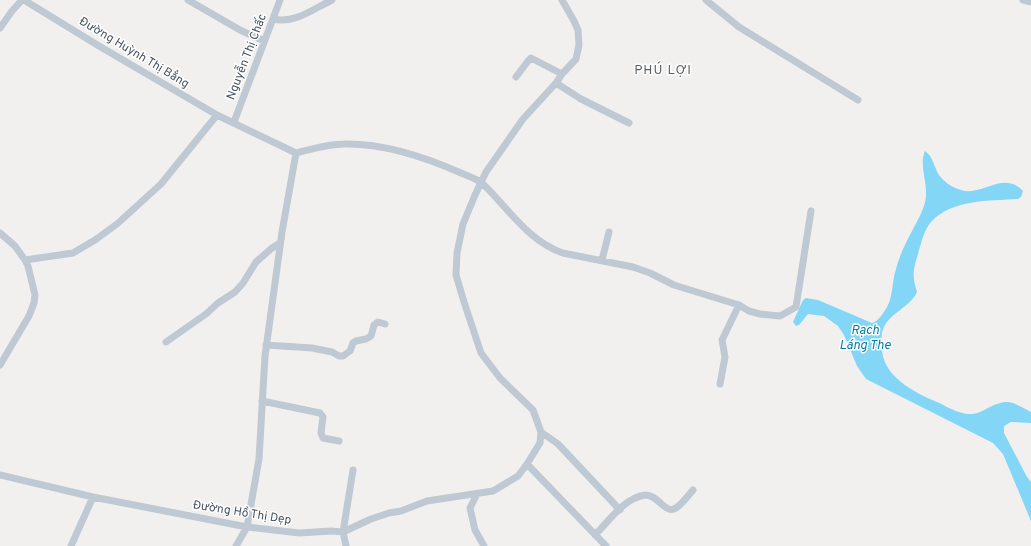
<svg xmlns="http://www.w3.org/2000/svg" width="1031" height="546" font-family="Overpass,sans-serif">
	<rect width="100%" height="100%" fill="#f2f0ef"/>
	<!-- water -->
	<path fill="#83d6f5" d="M925 151C933 156 934 167 939 175 944 182 953 188 961 190 982 197 1003 170 1023 191L1021 197 1018 199C989 201 952 199 931 222 924 230 922 241 919 250 914 269 911 273 917 292 910 308 888 313 883 330 881 333 882 338 882 342 879 375 912 391 937 402 948 407 960 415 972 414 977 414 982 411 986 409 1008 398 1010 401 1031 412V423L1011 422 1004 426V433L1027 477 1031 482V521L1003 454 993 443 866 379 857 366 844 335 838 326 824 316 808 314 799 325 796 326 793 322 803 300 806 298 818 300 872 323C880 320 884 312 888 305 893 295 892 281 896 269 899 257 905 244 911 233 917 221 925 209 926 196 927 181 919 164 925 151Z"/>
	<g fill="none" stroke-linecap="round" stroke-linejoin="round">
		<!-- street -->
		<path stroke="#bfc9d3" stroke-width="7" d="M24 0 99 46 217 115 296 153 282 232 265 356 259 459 247 527 236 546
			M188 0 240 30 264 41
			M562 0 574 21 578 30 579 45 576 59 562 74 556 83 523 119 486 172 475 195 463 224 457 253 456 275 464 302 481 353 500 378 533 410 541 432 558 444 620 510
			M706 0 739 27 858 100
			M1023 0 1031 2
			M273 19C295 24 313 9 332 0
			M0 28 12 11 22 0
			M516 77 528 61 531 58 562 74
			M556 83 581 99 629 123
			M234 122 280 0
			M296 153C312 149 328 144 344 144 384 143 425 157 461 173 468 176 477 179 483 184 508 208 529 242 563 253L633 267 650 273 674 285 739 305 749 311 760 314 780 316 796 307 811 211
			M0 233 15 246 25 260 28 266 35 295 34 303 29 316 0 365
			M25 260 73 253 95 240 117 224 161 184 217 115
			M602 260 609 232
			M166 342 206 314 218 303 235 292 243 283 256 262 272 248 280 243
			M266 345 312 348 332 352 339 356H343L350 351 353 343 356 341 366 339 371 336 374 325 378 322 385 324
			M720 384 725 357 722 340 739 305
			M262 401 320 413 323 417 321 433 323 438 339 441
			M527 464 606 546
			M0 475 93 497 247 527 299 533 331 531 343 532 371 519 389 513 401 511 427 501 493 491 518 476 527 464 540 443 541 432
			M477 494 470 508 475 530 484 546
			M595 535C609 521 624 498 645 495 658 494 665 515 676 508 682 504 688 496 693 490
			M71 546 93 497
			M346 546 343 532 353 470"/>
	</g>
	<g text-anchor="middle" dominant-baseline="central" stroke-width="3" stroke-linejoin="round" paint-order="stroke">
		<!-- street labels -->
		<g font-size="12" fill="#46525f" stroke="#fff">
			<text transform="translate(134 53) rotate(31)">Đường Huỳnh Thị Bẳng</text>
			<text transform="translate(247 57) rotate(-69)">Nguyễn Thị Chấc</text>
			<text transform="translate(242 513) rotate(9)">Đường Hồ Thị Dẹp</text>
		</g>
		<!-- neighbourhood labels -->
		<g font-size="13" letter-spacing="1" fill="#5b5f65" stroke="#fff">
			<text x="663" y="71">PHÚ LỢI</text>
		</g>
		<!-- water labels -->
		<g font-size="13" font-style="italic" fill="#027ba7" stroke="#fff">
			<text x="865" y="331">Rạch<tspan x="865" dy="15">Láng The</tspan></text>
		</g>
	</g>
</svg>
